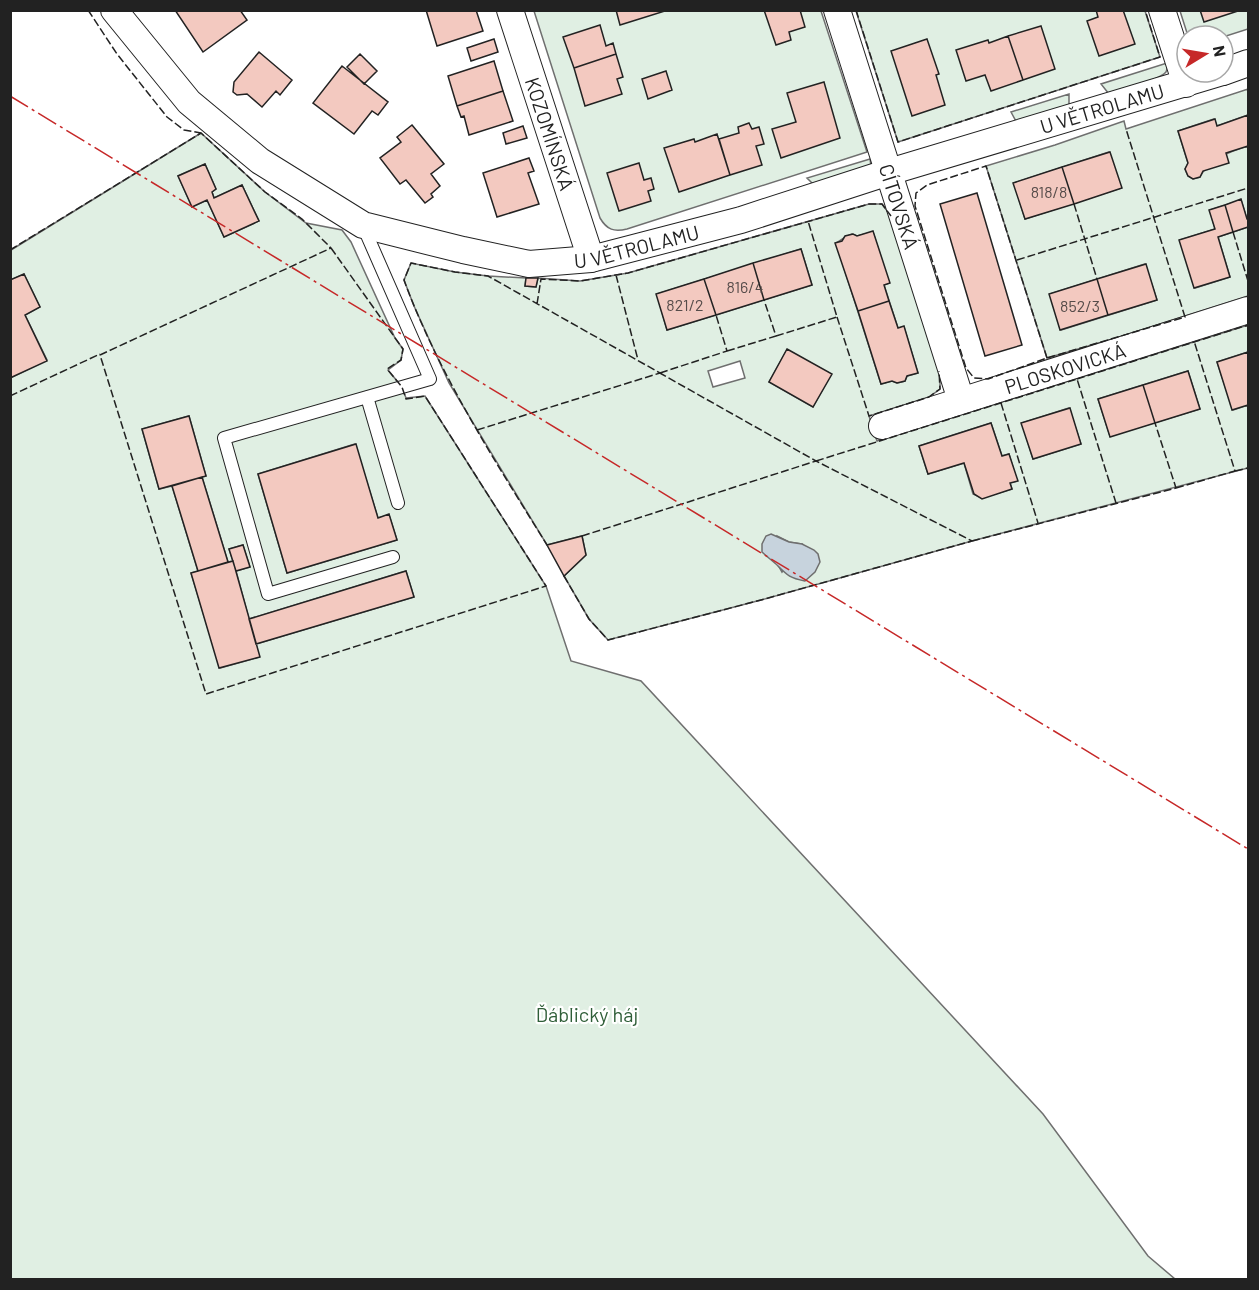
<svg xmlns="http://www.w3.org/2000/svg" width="1259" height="1290" font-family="Barlow,sans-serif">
	<rect width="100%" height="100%" fill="#fff"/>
	<!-- green -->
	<path fill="#e0efe3" stroke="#6f6f6f" stroke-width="1.5" fill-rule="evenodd" d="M534 11H821L867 152 627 229C614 232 607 230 600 218Z
		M856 11H1145L1160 57 898 142Z
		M1180 11H1248V29L1223 37V36H1188Z
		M1167 63C1167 67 1168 68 1166 72 1159 81 1120 90 1109 94L1101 84Z
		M1248 89V115L1217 126 1214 119 1178 131 1188 163 1185 169 1188 176 1193 179 1200 177C1209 159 1231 151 1248 146V219H1247L1241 200 1210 210 1215 229 1180 240 1195 288 1230 277 1218 237 1248 227V296L1116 338 1047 358 986 166 1055 145 1124 121 1126 129ZM1109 152 1121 188 1025 219 1014 183ZM1145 264 1157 300 1061 330 1050 294Z
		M1069 94V106L1017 123 1011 112Z
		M201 133 265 192 306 223 342 230 351 242 395 338 403 349 401 360 388 370 402 387 406 398 425 396 546 586 571 661 641 681 1043 1114 1148 1256 1175 1279H11L10 378 47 360 25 315 40 307 24 274 11 280V250ZM205 164 216 189 212 192 214 198 242 185 259 221 224 237 207 200 192 207 178 176ZM189 416 206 476 202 477 228 562 233 561 229 549 243 545 250 567 236 571 249 619 406 571 414 597 256 644 259 657 220 668 191 573 198 571 172 486 159 489 142 429ZM355 444 378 518 389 515 397 540 287 573 258 474Z
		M870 159 871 166 814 185 807 178Z
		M869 204H882L891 216 940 375V389L929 397 869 416 877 441 1248 325V352L1217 362 1233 410 1248 405V468L972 541 761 600 608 640 589 619 564 576 586 555 582 536 547 545 449 383 414 306 404 280 411 263 455 272 488 276 526 278 525 286 536 287 538 278 580 281 628 273ZM873 232 889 283 884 285 898 328 904 327 918 373 907 376 905 381 897 383 892 381 881 384 836 243C842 240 845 236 852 234L857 236ZM801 249 812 285 667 330 657 294ZM787 350 831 374 813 407 769 382ZM740 361 745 378 713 387 708 371ZM1188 371 1200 409 1110 436 1098 399ZM1069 408 1081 444 1033 459 1022 423ZM991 423 1002 456 1009 454 1017 481 1010 483 1012 489 982 498 973 494 964 463 928 474 919 446ZM777 536 789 542 802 544 782 572 778 565Z"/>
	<!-- water -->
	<path fill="#c7d3dd" stroke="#6f6f6f" stroke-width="1.5" d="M771 534 789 542 802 544 814 550 818 554 820 562 815 572 805 581C790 578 788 576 778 566 773 561 767 557 762 552V544L766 536Z"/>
	<!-- building -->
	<path fill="#f3c9c0" stroke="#222" stroke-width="1.5" d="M175 10H240L247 20 203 52Z
		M426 10H476L483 31 437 46Z
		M616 10H665V11L620 25Z
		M764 10H800L805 27 789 32 791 40 776 45Z
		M1096 10H1123L1135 44 1099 56 1087 21 1098 17Z
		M1200 10H1241L1204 22Z
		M600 25 606 46 613 43 616 54 574 68 563 37Z
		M1041 26 1055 69 1023 80 1008 36Z
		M1008 36 1023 80 991 91 985 75 966 81 956 50 988 40 989 43Z
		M494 39 498 52 471 61 467 48Z
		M927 39 939 74 936 75 945 105 912 116 891 51Z
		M259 52 292 80 280 95 276 91 262 107 247 94 237 95 233 92 234 82Z
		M360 54 377 71 364 84 347 67Z
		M616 54 623 77 617 79 622 94 585 106 574 68Z
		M494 61 503 91 457 106 448 76Z
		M342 66 388 102 378 115 372 111 354 134 313 103Z
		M666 71 672 90 648 99 642 79Z
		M824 82 840 138 781 158 772 129 796 122 787 93Z
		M503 91 513 121 469 135 464 116 461 117 457 106Z
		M1248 115V146L1226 153 1229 163 1203 171 1200 177 1193 179 1188 176 1185 169 1188 163 1178 131 1215 119 1217 126Z
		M749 123 752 129 759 127 764 144 756 146 762 165 730 175 719 139 739 133 738 127Z
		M412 125 444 164 431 174 440 186 431 194 433 197 425 203 406 180 400 184 380 158 401 142 397 137Z
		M523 126 527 138 506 144 503 133Z
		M717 134 730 175 679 192 664 148 694 139 695 142Z
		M1110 152 1122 188 1074 204 1062 167Z
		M529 158 534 171 528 173 539 204 497 217 483 173Z
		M639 163 644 180 651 178 654 189 648 191 651 201 619 211 607 173Z
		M205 164 216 189 212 192 214 198 242 185 259 221 224 237 207 200 192 207 178 176Z
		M1062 167 1074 204 1025 219 1013 183Z
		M977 193 1022 345 985 356 940 204Z
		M1241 199 1247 219H1248V227L1233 232 1225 205Z
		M1225 205 1233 232 1218 237 1230 277 1194 288 1179 240 1215 229 1209 210Z
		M873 231 890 283 884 285 889 301 858 311 835 243 842 241 845 236 853 234 857 236Z
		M801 249 812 285 764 300 753 263Z
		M753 263 764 300 716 315 704 279Z
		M1146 264 1157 300 1108 315 1097 279Z
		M24 274 40 307 25 315 47 361 10 378V280Z
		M526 278H538L536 287 525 286Z
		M704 279 716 315 667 330 656 294Z
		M1097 279 1108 315 1060 330 1049 294Z
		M889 301 898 328 904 326 918 373 907 376 905 381 897 383 892 381 881 384 858 311Z
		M787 349 832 374 813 407 769 382Z
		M1248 352V405L1232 410 1217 362Z
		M1188 371 1200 409 1155 423 1143 385Z
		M1143 385 1155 423 1110 437 1098 399Z
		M1070 408 1081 444 1033 459 1021 423Z
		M189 416 206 476 159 489 142 429Z
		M991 423 1002 456 1009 454 1018 481 1010 483 1012 489 982 499 974 494 964 463 928 474 919 446Z
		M356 444 378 518 389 514 397 540 287 573 258 474Z
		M202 477 228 562 198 571 172 486Z
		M582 536 586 555 564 576 547 545Z
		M243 545 250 567 236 571 229 549Z
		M233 561 260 657 219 668 191 573Z
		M406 571 414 597 256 644 249 619Z"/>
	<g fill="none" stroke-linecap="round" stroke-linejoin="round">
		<defs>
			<path id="lane" d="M363 226 430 379 224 438 268 594 393 557
				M367 397 398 503"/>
			<g id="street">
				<path id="s1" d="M114 10 189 102 260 161 363 225 463 250 529 264 591 259 741 220 889 172 1222 72"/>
				<path id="s2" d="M510 10 591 259"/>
				<path id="s3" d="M837 10 961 400"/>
				<path d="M1162 10 1186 84"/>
				<path d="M1223 72 1248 63"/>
				<path id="s4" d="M882 426 1248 310"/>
			</g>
		</defs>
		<!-- lane casing -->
		<use href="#lane" stroke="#222" stroke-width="14"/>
		<!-- street casing -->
		<use href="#street" stroke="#222" stroke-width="28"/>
		<!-- lane -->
		<use href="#lane" stroke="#fff" stroke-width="12"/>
		<!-- street -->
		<use href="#street" stroke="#fff" stroke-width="26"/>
		<!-- fence -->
		<path stroke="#222" stroke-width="1.5" stroke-dasharray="8 3" stroke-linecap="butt" d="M88 10 117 54 167 117 184 130 201 133
			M856 10 898 142 1160 57 1145 10
			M1074 204 1097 279
			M1233 232 1248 281
			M331 248 403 349 401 360 387 369 402 387 406 399 425 396 546 586 206 694 100 355Z
			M10 250 201 133 265 192 302 219 331 248H329
			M1017 260 1248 188
			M616 275 638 360
			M537 304 541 279 580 281 628 273 869 204H882L891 216
			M837 317 869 416 929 397 940 389 939 371
			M776 336 837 317 808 221
			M727 351 776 336 764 300
			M1047 358 986 166 927 185 916 193 915 206 966 368 974 378 988 379 1047 358 1185 317 1126 129
			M660 373 727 351 716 315
			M1077 379 1248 325
			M10 396 100 354
			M1001 403 1038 523
			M477 430 660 373 488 276 455 272 411 263 404 280C438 373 495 461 547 545
			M816 461 1077 379 1116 503
			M1235 471 1248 468
			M1176 488 1235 471 1194 341
			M582 536 816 461 658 372
			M972 541 1176 488 1155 423
			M564 576 589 619 608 640 761 600 972 541 816 461"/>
		<!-- power -->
		<path stroke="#c62828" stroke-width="1.5" stroke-dasharray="21 4.5 3 4.5" stroke-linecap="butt" d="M10 96 1248 849"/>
	</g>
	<g text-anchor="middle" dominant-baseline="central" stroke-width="4.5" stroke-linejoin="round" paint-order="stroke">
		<!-- number labels -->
		<g font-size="16" fill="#564c4a">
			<text x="1049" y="191">818/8</text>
			<text x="745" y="286">816/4</text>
			<text x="685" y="304">821/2</text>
			<text x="1080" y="305">852/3</text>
		</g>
		<!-- street labels -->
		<g font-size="20" fill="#222" stroke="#fff">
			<text stroke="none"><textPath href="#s1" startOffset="1098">U VĚTROLAMU</textPath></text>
			<text stroke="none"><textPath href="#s2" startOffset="130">KOZOMÍNSKÁ</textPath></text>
			<text stroke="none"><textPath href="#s3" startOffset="206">CÍTOVSKÁ</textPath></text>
			<text stroke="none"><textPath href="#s1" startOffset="612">U VĚTROLAMU</textPath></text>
			<text stroke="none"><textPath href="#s4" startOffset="192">PLOSKOVICKÁ</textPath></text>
		</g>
		<!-- park labels -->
		<g font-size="20" fill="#2f5e38" stroke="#fff">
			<text x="587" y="1014">Ďáblický háj</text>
		</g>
	</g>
	<!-- border -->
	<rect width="1259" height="1290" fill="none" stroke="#222222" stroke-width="24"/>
	<!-- north arrow -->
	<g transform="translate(1205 54) rotate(79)"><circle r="28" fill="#ffffff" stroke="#a7a7a7" stroke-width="1.5"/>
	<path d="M0-4.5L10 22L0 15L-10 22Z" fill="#c62828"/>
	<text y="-9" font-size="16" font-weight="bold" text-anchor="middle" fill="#222222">N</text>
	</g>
</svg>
